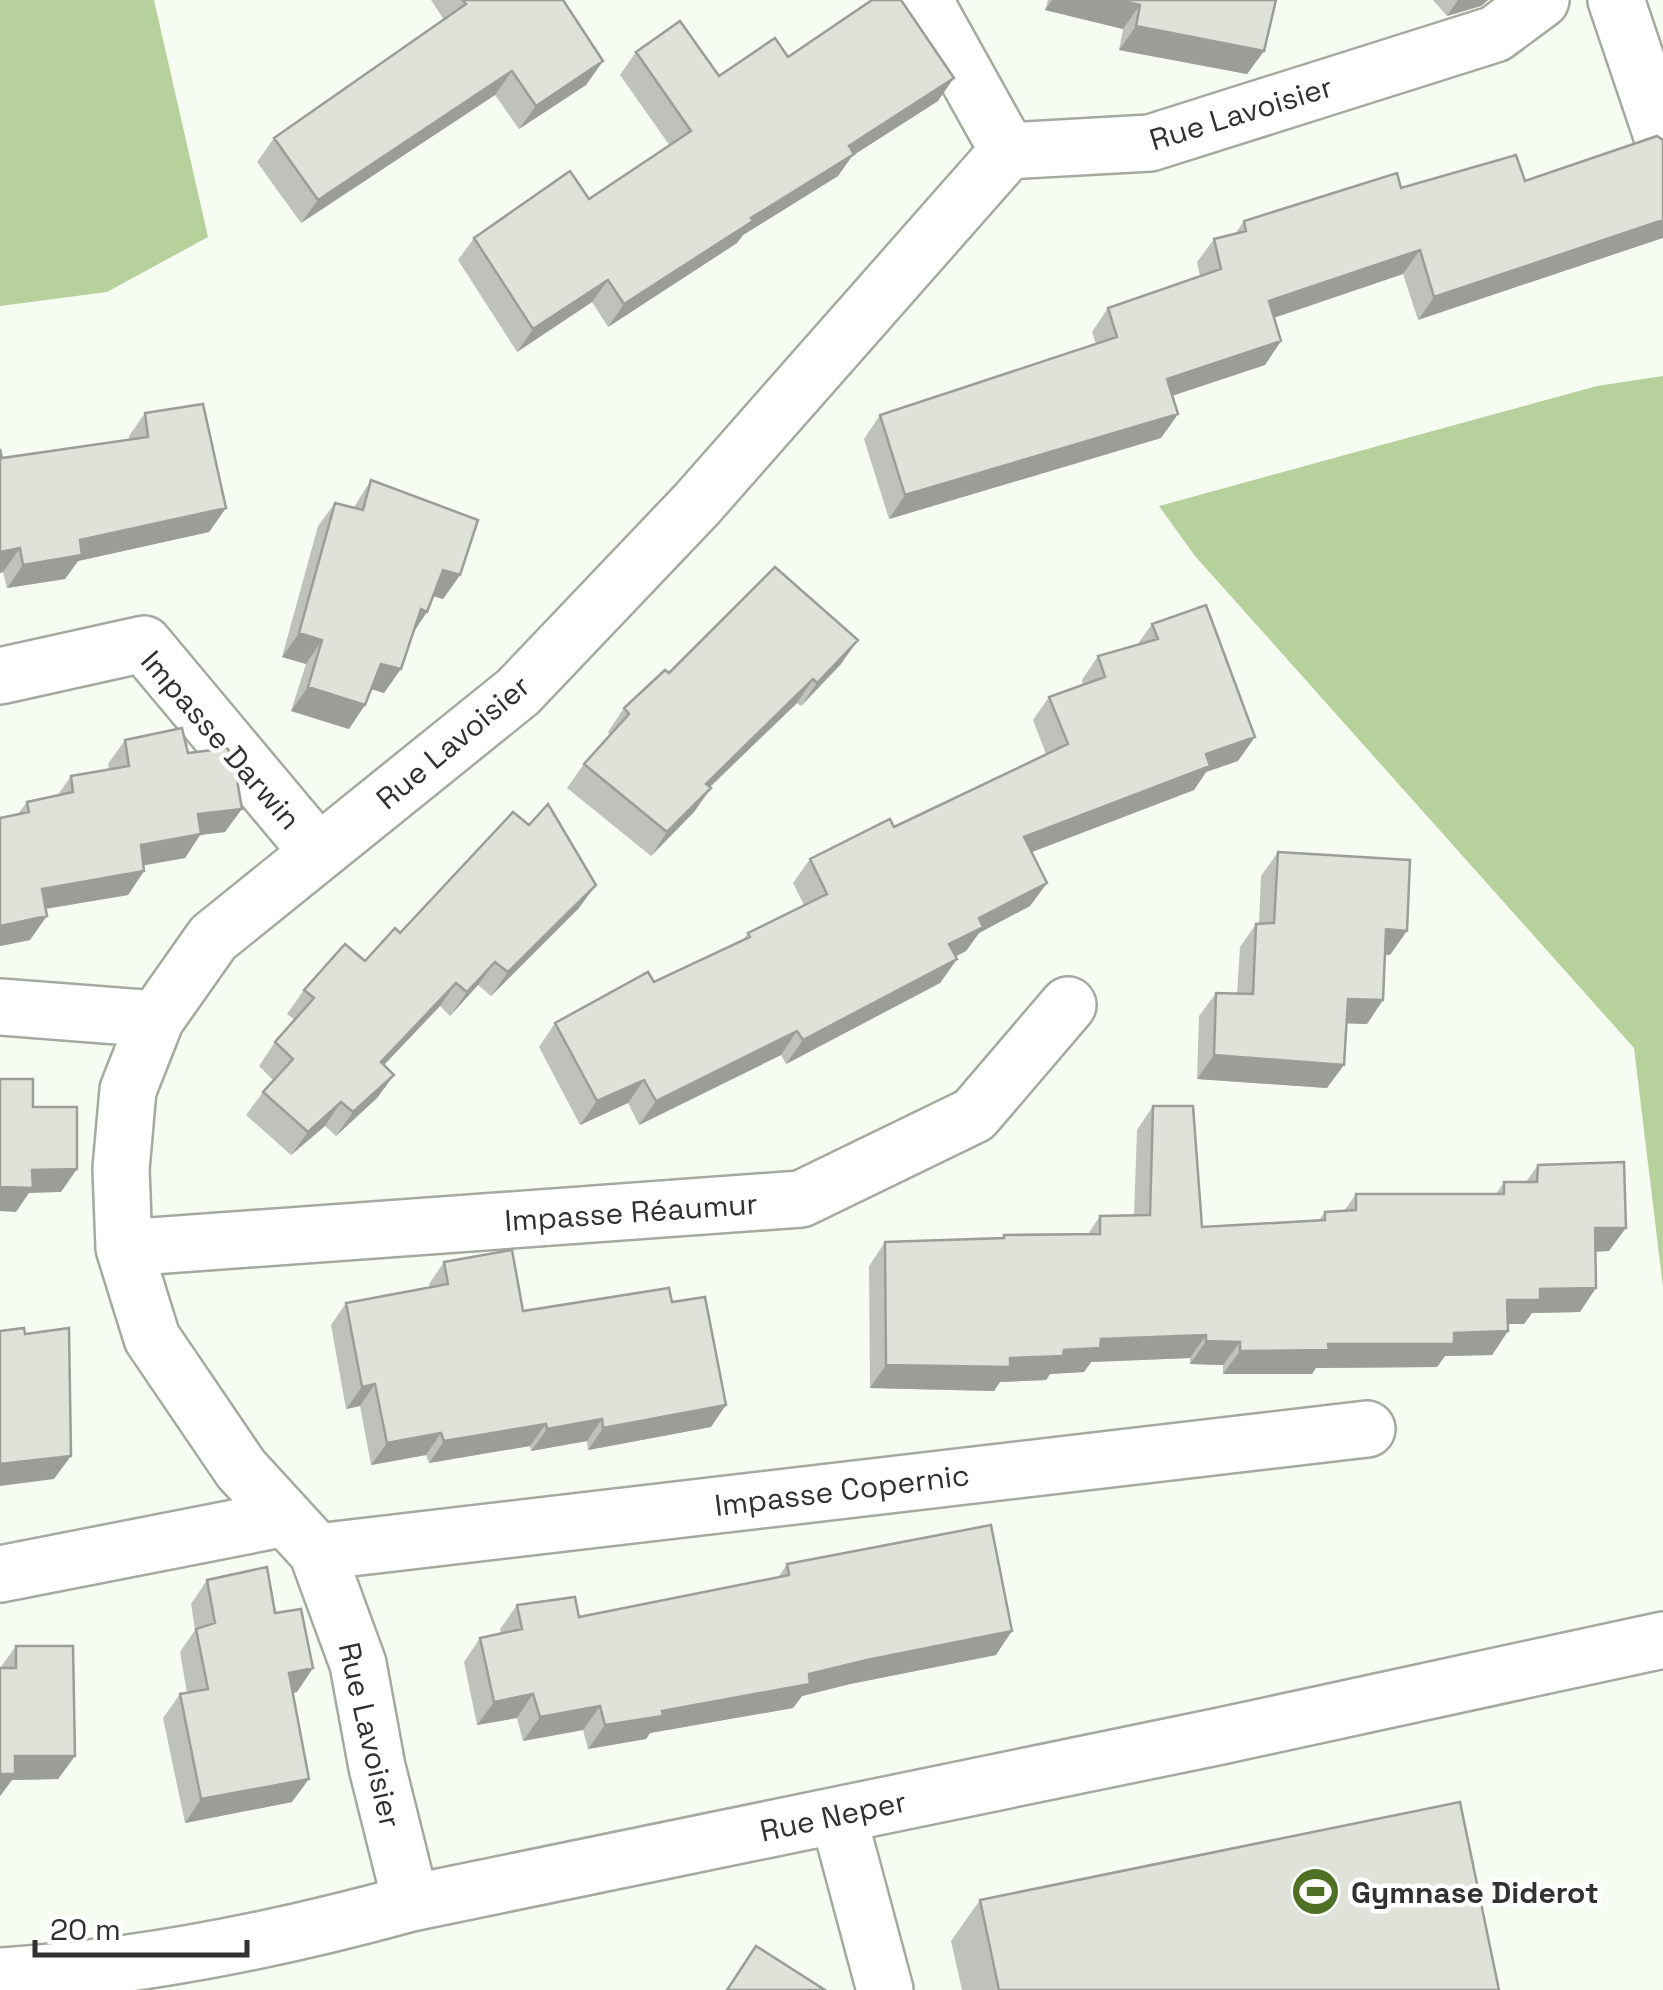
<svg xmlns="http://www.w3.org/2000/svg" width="1663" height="1990" font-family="'Space Grotesk',sans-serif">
	<rect width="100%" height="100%" fill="#f7fcf3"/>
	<!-- green -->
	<path fill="#b7d19d" d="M0 0H154L208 237 107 292 0 306Z
		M1663 376V1287L1634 1048 1195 556 1159 506 1597 386Z"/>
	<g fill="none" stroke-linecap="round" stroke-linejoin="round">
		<defs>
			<path id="minor" d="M924 0 1008 151
				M1616 0 1663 139
				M0 676 144 644 318 852
				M0 1007 156 1019
				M124 1248 801 1199 974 1115 1068 1005
				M317 1552 1367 1429
				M0 1574 286 1518
				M838 1815 885 1990
				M411 1903 377 1767 358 1664 317 1552 241 1469 152 1338 124 1248 121 1169 128 1090 156 1019 213 938 518 692 697 504 1008 151 1150 143 1495 34 1541 0
				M0 1976C139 1968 277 1940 411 1903L1216 1737 1663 1640"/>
		</defs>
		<!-- minor casing -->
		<use href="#minor" stroke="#a5aaa1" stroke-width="60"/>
		<!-- minor -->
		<use href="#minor" stroke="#fff" stroke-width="55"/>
	</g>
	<!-- wall -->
	<path fill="#bfc2bb" d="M431 0H563L603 61 586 85 519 129 495 95 301 223 257 162 274 138 444 20Z
		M1048 0H1276L1264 51 1247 74 1119 50 1123 29 1045 10Z
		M1433 0H1488L1481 6 1447 16Z
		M636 52 719 76 788 57 938 101 852 156 838 176 743 235 737 243 608 327 592 302 517 352 458 260 474 238 589 199 670 146 620 75Z
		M1525 181 1418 320 1403 274 1274 318 1281 341 1265 365 1172 396 1178 414 1161 438 889 519 864 439 880 415 1096 344 1092 332 1108 308 1200 276 1197 262 1214 239 1235 234 1244 221 1401 188Z
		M145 413 226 508 209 532 78 561 65 579 7 588 3 572 0 573V449L2 458 129 440V436Z
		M371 480 460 575 443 599 433 596 414 632 384 693 371 689 349 729 291 711 306 664 282 657 318 526 335 503 354 507Z
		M1152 624 1238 761 1206 772 1194 790 1032 852 1047 883 1030 906 979 933 966 951 955 957 957 959 940 983 786 1064 781 1055 639 1125 628 1103 580 1125 539 1047 555 1023 654 982 743 940 748 933 804 905 793 883 810 859 894 827 1046 754 1033 720 1049 697 1083 685 1082 680 1098 656 1137 645Z
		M841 664 801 706 797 703 710 787 694 812 651 856 567 788 584 764 610 735 608 732 624 708 669 673Z
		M125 740 188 753 225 832 200 835 185 858 143 865 144 871 128 895 46 909 30 940 0 946V818L18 814 27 802 57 796 71 776 109 770 108 764Z
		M1278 852 1390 955H1385L1383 1000 1367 1024 1347 1023 1327 1088 1197 1079 1199 1016 1216 993 1237 994 1240 947 1256 924H1259L1261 876Z
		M579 908 491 996 478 985 450 1016 440 1006 384 1065 394 1075 377 1098 336 1136 325 1126 291 1155 246 1115 263 1092 273 1080 259 1066 275 1042 295 1020 287 1014 304 990 365 961 400 933Z
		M1153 1106 1202 1227 1319 1220 1325 1212 1344 1211 1356 1194H1496L1504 1182H1526L1538 1165 1609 1251 1596 1252 1580 1312 1532 1313 1524 1324H1508V1331L1492 1355 1445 1356 1437 1367 1316 1368 1312 1374H1223V1365L1190 1364V1358L1091 1362 1084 1372 1050 1374 1046 1380 1000 1382 994 1391 870 1388 869 1266 885 1242 1001 1238 1004 1235 1088 1234 1100 1216 1134 1215 1137 1130Z
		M444 1262 523 1311 672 1302 711 1427 588 1450 587 1441 531 1451 530 1446 429 1463 426 1455 371 1465 360 1406 346 1409 331 1325 346 1303 430 1287 429 1284Z
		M787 1564 996 1655 850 1684 802 1696 793 1708 650 1733 646 1739 588 1749 583 1730 523 1741 517 1718 477 1725 464 1662 480 1638 501 1633 500 1629 517 1605 579 1617 778 1578Z
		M207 1580 275 1613 313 1668 297 1692 293 1693 292 1802 185 1823 163 1718 180 1694 187 1693 180 1652 195 1630 191 1604Z
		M16 1646 75 1756 58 1779 12 1780 0 1796V1668Z
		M980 1900 1499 1990H962L951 1941Z"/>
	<!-- shaded-wall -->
	<path fill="#9b9e98" d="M1052 0H1118L1140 5 1123 29 1045 10Z
		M1458 0H1488L1481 6 1447 16Z
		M1136 26 1264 51 1247 74 1119 50Z
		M603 61 586 85 519 129 536 106Z
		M512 71 495 95 301 223 318 200Z
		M954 78 938 101 852 156 838 176 743 235 737 243 608 327 624 304 751 218 849 146Z
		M1663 220V238L1418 320 1434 297Z
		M1420 250 1403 274 1252 325 1269 301Z
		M608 280 592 302 517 352 533 329Z
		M1281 341 1265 365 1150 403 1167 379Z
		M1178 414 1161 438 889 519 905 495Z
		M226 508 209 532 78 561 65 579 7 588 23 565 80 540Z
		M20 548 3 572 0 573V552Z
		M443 570 460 575 443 599 427 594Z
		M421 609 427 612 411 636Z
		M299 633 322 640 306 664 282 657Z
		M858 640 841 664 801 706 817 683Z
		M381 664 401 669 384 693 365 687Z
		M813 679 797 703 689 807 706 784Z
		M308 687 365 705 349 729 291 711Z
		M1255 737 1238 761 1206 772 1194 790 1008 861 1024 837 1206 754Z
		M711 788 694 812 651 856 667 832Z
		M242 809 225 832 200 835 185 858 124 869 141 845 198 814Z
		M144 871 128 895 25 912 42 889Z
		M1047 883 1030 906 979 933 966 951 933 968 949 944 979 918Z
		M596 885 579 908 491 996 508 972Z
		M47 916 30 940 0 946V926Z
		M1386 929 1407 931 1390 955 1369 953Z
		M957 959 940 983 786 1064 803 1040Z
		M495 962 478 985 450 1016 467 992Z
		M456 983 440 1006 364 1086 381 1062Z
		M1348 999 1383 1000 1367 1024 1332 1023Z
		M797 1031 781 1055 639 1125 656 1101Z
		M1214 1055 1344 1065 1327 1088 1197 1079Z
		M394 1075 377 1098 336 1136 353 1112Z
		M644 1080 628 1103 580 1125 597 1101Z
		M341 1102 325 1126 291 1155 308 1132Z
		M77 1169 61 1192 29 1193 16 1212 0 1211V1187L32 1170Z
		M1595 1228H1626L1609 1251 1579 1252Z
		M1596 1288 1580 1312 1532 1313 1524 1324H1490L1507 1300 1540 1289Z
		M1508 1331 1492 1355 1445 1356 1437 1367 1316 1368 1312 1374H1223L1240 1351 1454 1333Z
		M1206 1335 1190 1358 1091 1362 1084 1372 1050 1374 1046 1380 1000 1382 994 1391 870 1388 886 1365 1010 1358 1064 1350 1101 1339Z
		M1206 1341 1240 1342 1223 1365 1190 1364Z
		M375 1384 360 1406 346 1409 362 1387Z
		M726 1405 711 1427 588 1450 603 1428Z
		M602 1419 587 1441 531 1451 547 1429Z
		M546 1424 530 1446 429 1463 444 1441Z
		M441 1433 426 1455 371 1465 387 1443Z
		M71 1456 54 1479 0 1486V1464Z
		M1012 1631 996 1655 850 1684 802 1696 793 1708 650 1733 646 1739 588 1749 605 1725 867 1660Z
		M313 1668 297 1692 272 1696 289 1673Z
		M533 1694 517 1718 477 1725 494 1702Z
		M600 1706 583 1730 523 1741 540 1717Z
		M15 1756H75L58 1779 12 1780 0 1796V1774Z
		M309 1779 292 1802 185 1823 201 1799Z"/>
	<!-- building -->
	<path fill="#dee2d9" stroke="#9b9e98" stroke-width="2.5" d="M463 0H563L603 61 536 106 512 71 318 200 274 138 466 4Z
		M872 0H901L954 78 849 146 854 154 751 218 753 221 624 304 608 280 533 329 474 238 570 171 589 199 691 131 636 52 680 21 719 76 775 38 788 57Z
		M1118 0H1276L1264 51 1136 26 1140 5Z
		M1657 136 1663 140V220L1434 297 1420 250 1269 301 1281 341 1167 379 1178 414 905 495 880 415 1117 337 1108 308 1221 269 1214 239 1246 231 1244 221 1397 173 1401 188 1516 155 1525 181Z
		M203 404 226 508 80 540 82 555 23 565 20 548 0 552V449L2 458 148 437 145 413Z
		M371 480 478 520 460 575 443 570 427 612 421 609 401 669 381 664 365 705 308 687 322 640 299 633 335 503 363 510Z
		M775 567 858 640 817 683 813 679 706 784 711 788 667 832 584 764 629 714 624 708 665 670 669 673Z
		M1206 605 1255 737 1206 754 1210 766 1024 837 1047 883 979 918 983 927 949 944 957 959 803 1040 797 1031 656 1101 644 1080 597 1101 555 1023 648 972 654 982 750 937 748 933 827 894 810 859 890 819 894 827 1068 744 1049 697 1105 677 1098 656 1158 639 1152 624Z
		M182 728 188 753 227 748 233 756 242 809 198 814 201 834 141 845 144 871 42 889 47 916 0 926V818L29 812 27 802 73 792 71 776 129 766 125 740Z
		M548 804 596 885 508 972 495 962 467 992 456 983 381 1062 394 1075 353 1112 341 1102 308 1132 263 1092 293 1059 275 1042 314 998 304 990 345 944 365 961 395 928 400 933 513 812 529 825Z
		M1278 852 1410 860 1407 931 1386 929 1383 1000 1348 999 1344 1065 1214 1055 1216 993 1253 994 1256 924 1274 923Z
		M0 1079H33V1107H77V1169L32 1170 33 1188 0 1187Z
		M1153 1106H1193L1202 1227 1325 1220V1212L1356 1210V1194H1504V1182H1537L1538 1165 1624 1162 1626 1228H1595L1596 1288 1540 1289V1300H1507L1508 1331 1454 1333V1344H1328L1329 1350 1240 1351V1342L1206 1341V1335L1101 1339 1100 1348 1064 1350 1063 1356 1010 1358V1367L886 1365 885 1242 1004 1238V1235L1100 1234V1216L1150 1215Z
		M512 1250 523 1311 669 1288 672 1302 705 1297 726 1405 603 1428 602 1419 547 1429 546 1424 444 1441 441 1433 387 1443 375 1384 362 1387 346 1303 448 1284 444 1262Z
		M24 1328 25 1334 69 1328 71 1456 0 1464V1331Z
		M991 1525 1012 1631 867 1660 809 1674 810 1684 662 1711 663 1716 605 1725 600 1706 540 1717 533 1694 494 1702 480 1638 522 1629 517 1605 575 1597 579 1617 789 1575 787 1564Z
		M267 1567 275 1613 301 1609 313 1668 289 1673 309 1779 201 1799 180 1694 208 1689 196 1629 215 1623 207 1580Z
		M16 1646H73L75 1756H15V1774H0V1668H16Z
		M1460 1802 1499 1990H999L980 1900Z
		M756 1946 825 1990H727Z"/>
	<!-- icons -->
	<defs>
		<symbol id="stadium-disc" viewBox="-11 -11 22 22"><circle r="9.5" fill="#507026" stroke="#fff"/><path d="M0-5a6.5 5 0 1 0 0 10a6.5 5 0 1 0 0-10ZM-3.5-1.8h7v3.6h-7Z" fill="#fff"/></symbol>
	</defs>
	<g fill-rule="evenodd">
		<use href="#stadium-disc" x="1288" y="1864" width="55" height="55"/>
	</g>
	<g text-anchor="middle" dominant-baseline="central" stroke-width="9" stroke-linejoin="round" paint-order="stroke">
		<!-- street labels -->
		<g font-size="30" fill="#30322f" stroke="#fff">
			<text transform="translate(1241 113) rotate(-17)">Rue Lavoisier</text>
			<text transform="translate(221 740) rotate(49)">Impasse Darwin</text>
			<text transform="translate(453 742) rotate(-40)">Rue Lavoisier</text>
			<text transform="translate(631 1212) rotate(-4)">Impasse Réaumur</text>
			<text transform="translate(842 1490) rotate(-7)">Impasse Copernic</text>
			<text transform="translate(370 1735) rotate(77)">Rue Lavoisier</text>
			<text transform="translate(833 1816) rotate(-12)">Rue Neper</text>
		</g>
		<!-- poi labels -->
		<g font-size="30" font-weight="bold" fill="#30322f" stroke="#fff" text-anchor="start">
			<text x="1351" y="1892">Gymnase Diderot</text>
		</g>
	</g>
	<!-- scale -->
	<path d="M35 1940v15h212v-15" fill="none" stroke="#30322f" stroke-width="5"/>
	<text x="50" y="1940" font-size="30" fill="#30322f" stroke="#ffffff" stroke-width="8" paint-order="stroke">20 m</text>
</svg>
